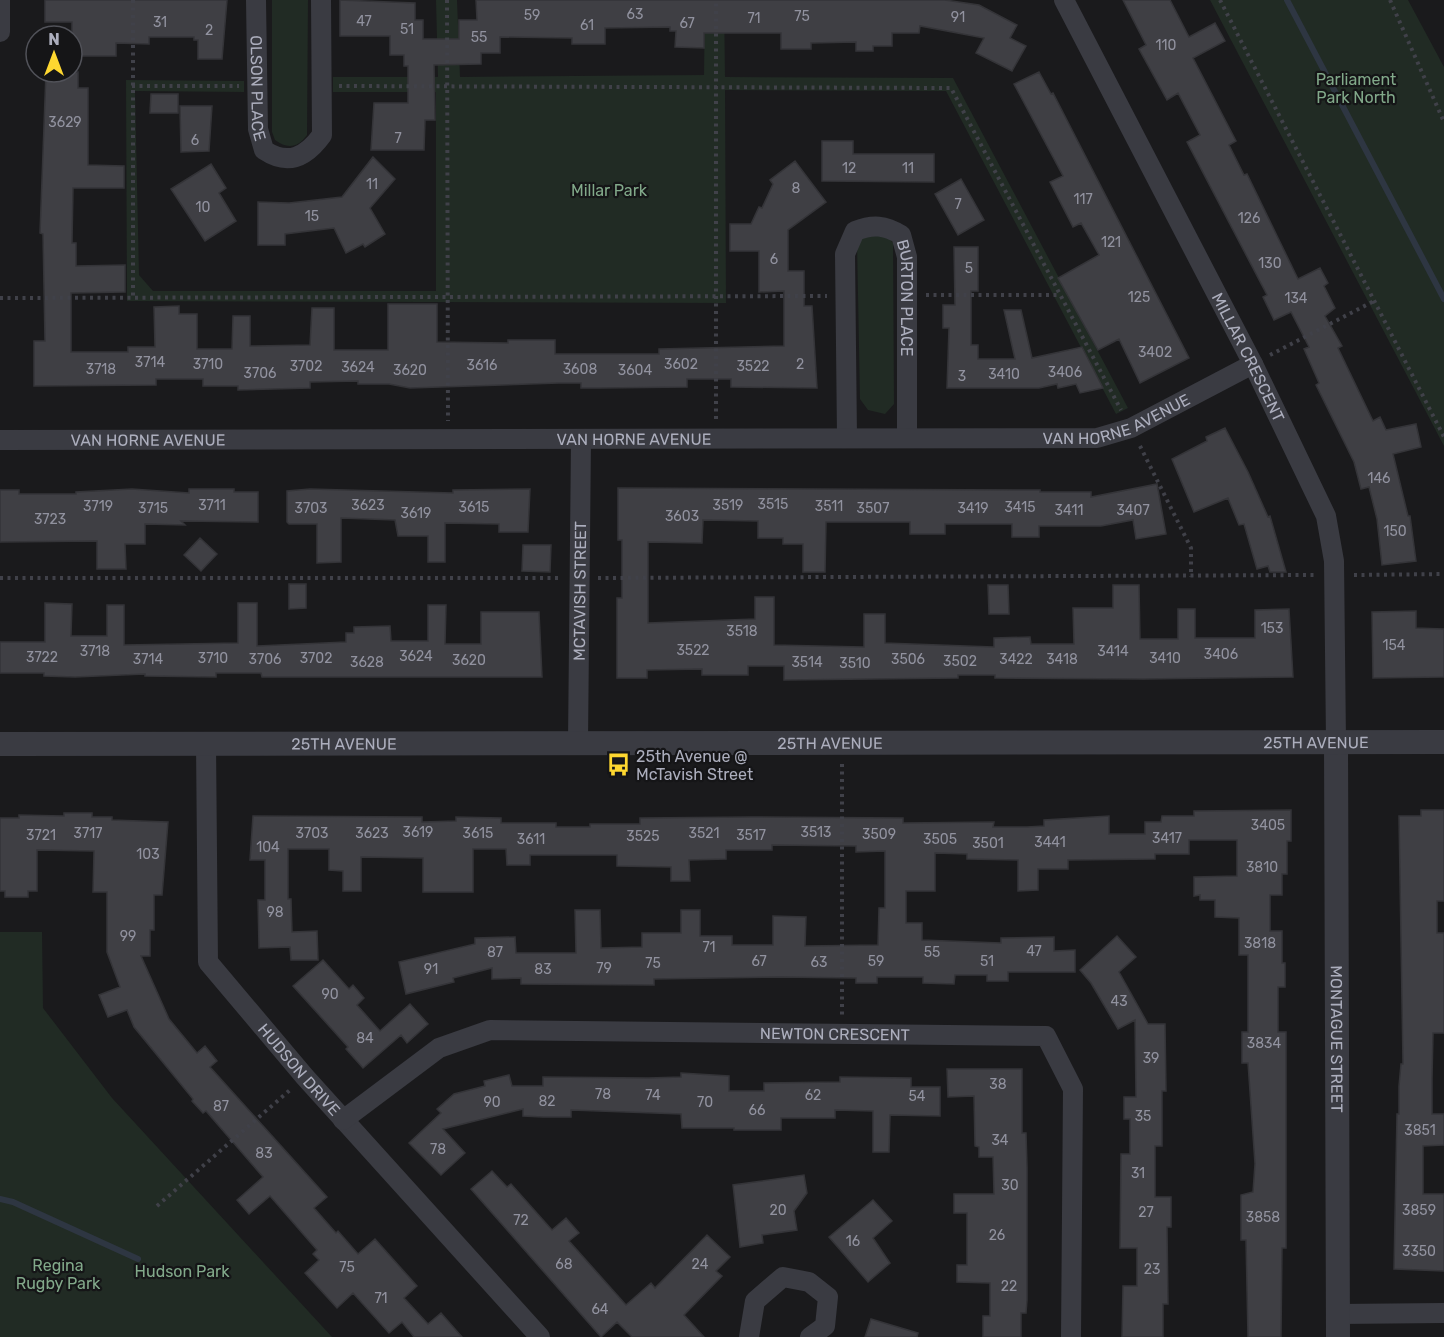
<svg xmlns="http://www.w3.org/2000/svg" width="1444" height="1337" font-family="Rubik,sans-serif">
	<rect width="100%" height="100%" fill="#1a1a1c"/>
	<!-- green -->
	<path fill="#212b24" d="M272 0H308L307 135C298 148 287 149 275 140L272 132Z
		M436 0H457L460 77 704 75 705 0H724L725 77 953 78 1128 408 1116 414 946 91 725 90 726 303 127 301 126 80 244 81V92L135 91 139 275 153 291H436V92H333V77H438Z
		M1210 0H1408L1444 67V446Z
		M862 235 887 236 893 243 894 404 885 414 868 410 860 399 857 242Z
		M0 932H42L43 1008 112 1098 332 1337H0Z"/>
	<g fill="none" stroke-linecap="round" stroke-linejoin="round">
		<!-- stream -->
		<path stroke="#2e3642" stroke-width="6" d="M1287 0 1444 299
			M0 1199 13 1202 138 1259"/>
	</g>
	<!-- building -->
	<path fill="#3f3f44" stroke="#343438" stroke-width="1.5" d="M45 0H227L222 59H198V40H194V37H149V44L116 43V56H72V22H45Z
		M340 0 415 3V20H423V39H459V20H477L476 0H945L979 5 1017 25 1010 38 1026 46 1012 71 976 53 984 38 920 26 919 33H892V46H873V51H856V42L811 43V49H781V33H704V48L675 47 676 31H670V27L605 28V44H572V38L500 37V53H481V64L434 65 435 120H425L424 150H371L374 103H408V66H404V55H390V36H340Z
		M1123 0H1170L1189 37 1215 23 1225 41 1193 58 1236 141 1229 145 1244 175 1247 174 1298 279 1320 268 1328 283 1324 286 1335 308 1325 316 1342 346 1338 348 1373 421 1380 417 1386 430 1416 424 1421 447 1393 454 1408 516H1410L1416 561 1382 565 1377 519 1369 487 1361 489 1354 462 1316 385 1319 383 1304 349 1309 347 1291 312 1274 320 1263 297 1267 295 1187 142 1200 135 1178 93 1167 100 1139 49 1146 45Z
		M46 72H78V88H88V165L124 166V188H73L72 243H76V266L125 265V292L71 293V352H128V347H155L154 307 179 306V314H197V349H232L233 316H250V346L310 345 312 308H334V350H388V304H437V342L508 343V340H555V354H659V349L784 346V291L759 292V251H730V224H751L759 207 762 208 773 184 770 180 795 161 826 202 788 230V271H804V306H812L817 388 731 387V379H687V387L600 388H581V383H559L410 388 389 384H358V381L310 382V388L238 390V386H203V379H156V385L34 386V341H45L43 234 40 233Z
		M1039 72 1051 94 1053 93 1189 358 1140 383 1119 339 1098 350 1058 278 1099 255 1081 223 1073 227 1050 182 1063 176 1014 84Z
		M151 94H178V113H150Z
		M180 106H212L209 151 181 152Z
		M822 141H853V154H934V182L822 181Z
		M373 157 395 179 370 208 385 234 365 247 363 244 346 253 334 228 285 234V245H258V202L289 203 342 197Z
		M211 164 226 188 219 193 236 221 205 241 171 189Z
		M961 179 984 220 958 235 935 194Z
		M954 247H978V291H971V345H978V359H1015L1004 310H1021L1032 358 1082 347 1103 388 1080 393 1076 384 1058 388 1057 384 1039 388H947L949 328H943V305H955Z
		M1225 428 1248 472 1268 517 1270 516 1286 572H1270L1268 566 1257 569 1244 524 1239 525 1228 498 1194 512 1172 459 1207 441 1206 437Z
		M1157 484 1166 534 1136 539 1133 520 1101 526H1039V537H1012V524H945V534H910V522H826L825 572H803V544H783V538H758V521L703 520 702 543 648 542V623L755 619V597H774V645L864 647V614H885V643L994 647V638L1030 637 1031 644H1074L1073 608H1113V585H1139L1140 639H1178V609H1195V638H1255V610L1289 609 1293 677 1143 679 995 678V675H958V678L784 680V666H748V675H702V669L647 670V678H617V598H622V540H618V488L1040 490V492H1091V497Z
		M132 489 189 493V489H234V492H258V522L181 521 185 525 145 524V544H125L126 569H97V541L0 542V490H19V494H76V492Z
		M310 489 453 493V490L530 489 528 532H499V524L445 523V562H428V536H398L395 520 341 518V562L317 563V524H289L287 522V491Z
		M200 538 217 554 201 571 184 555Z
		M523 545H551L550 572 522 571Z
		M289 584H306V608L289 609Z
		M988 585H1008L1009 614H989Z
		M45 603 72 604 71 636H107V605H124V645L238 643V603H257V646L346 642V633H354V627L390 626 391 641H428V605H446L445 644H481V612H539L542 677H262L261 673H216V677L145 676V674L75 677 44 676V673H0V642H45Z
		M1416 611V628L1444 629V677L1373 678 1372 612Z
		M1291 810V841H1287V874H1282V895H1270V931H1282V963H1285V987H1278V1032H1286V1248H1282L1281 1337H1248L1246 1240H1241V1195L1253 1192 1255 1164 1248 1063H1242V1032H1248V955H1239V918L1215 917V900H1200V895L1194 896V877L1237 876V840H1189V854H1155V859L1068 860V869H1038V890L1018 891V860L967 859V854L935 853V891H906V923H922V940L1001 943V938L1054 937V951L1075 950V972H1008V981H987V975H955L954 984 923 983V977H877V983H856V978L780 977 654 979V985L521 984V978L492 979V968L453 978 454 982 406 994 399 962 475 944V938L515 937 516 953H576L575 910H600L601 948 642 947V933H681V910H700V936H732V945H773V916L806 917 805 946 878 945 879 908H885V851L856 852V846L772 845V850H726V859L689 860 690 881H671V867L617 866V855H530V865H507L506 849H473V892H423V858L361 857V891H343V871L329 870V849H288V899H291L292 932 317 931 318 960H291L290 947 259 948 258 900H265V860H250L253 816 422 817V822L456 821V817L501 818V823H556V827H590V824H640V818L751 817 903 818V823L994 822 993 827H1027L1044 826V820L1109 816V834H1145V822H1161L1162 816H1194V811Z
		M1421 810H1444V901H1437V933H1444V1033H1433L1432 1079V1114H1444V1145L1423 1146V1194H1444V1271L1394 1269 1397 1114H1399V1086L1401 1064H1403L1399 816H1421Z
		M64 813H92V817H112V820L168 822 162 895H154V930H150V956H141L169 1019 197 1053 205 1046 217 1061 210 1067 327 1197 314 1208 336 1233 338 1231 358 1254 375 1239 417 1286 404 1298 428 1324 441 1313 462 1337H414L402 1322 389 1333 353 1293 337 1308 305 1273 319 1260 313 1254 317 1250 270 1196 249 1214 237 1200 263 1177 206 1111 203 1113 192 1101 193 1099 134 1027 127 1010 108 1017 99 995 120 987 107 952V892H93L94 851 37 850V891H28V897H5V891H0V818H19V815L64 816Z
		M1117 936 1136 957 1119 972 1148 1024H1165L1166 1091H1162V1146H1155V1197H1171V1227H1167L1168 1304H1163V1337H1122L1123 1286H1137V1248H1120L1121 1154H1130V1119H1124V1097H1136L1135 1020 1118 1029 1091 983 1080 970Z
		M323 960 349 989 353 985 364 998 357 1005 380 1031 410 1004 428 1024 407 1043 401 1035 363 1068 346 1049 348 1047 293 986Z
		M947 1069H1022V1133H1026L1027 1167V1300L1026 1313H1021V1337H983V1316H990V1283L957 1282V1265H967V1213H954V1194H994L993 1157H979V1147L975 1146 974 1096 948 1097Z
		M681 1073 729 1076V1091H764V1083L840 1082V1077L911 1078V1087H940V1116L890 1115 889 1152H873V1111L835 1110V1118H781V1130H734V1128H682L681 1114 571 1110V1117H543L523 1116V1109L443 1129 465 1153 441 1175 409 1143 441 1113 437 1109 454 1094 485 1086 484 1081 509 1075 512 1086H543V1077L648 1078 681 1077Z
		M492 1171 507 1187 511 1184 552 1230 566 1218 579 1233 569 1241 626 1305 651 1283 655 1288 707 1235 730 1257 716 1271 722 1276 684 1315 704 1337H632L617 1322 601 1337 471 1189Z
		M804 1175 807 1193 794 1211 797 1230 762 1235 763 1243 740 1247 733 1185Z
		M873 1200 892 1221 873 1238 890 1263 868 1282 829 1237Z
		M871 1319 918 1333 917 1337H865Z"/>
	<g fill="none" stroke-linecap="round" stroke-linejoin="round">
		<!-- path -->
		<path stroke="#404149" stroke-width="4" stroke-dasharray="3 4.5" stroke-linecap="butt" d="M133 0V298
			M447 0 448 421
			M1220 0 1444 437
			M1390 0 1444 122
			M132 86H239
			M339 86 951 88 1121 410
			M926 295H1059
			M0 298 827 296
			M1270 355 1376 300
			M716 419V0
			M1140 446 1191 548V577
			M1354 575 1444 574
			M0 578H560
			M598 578 1316 575
			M842 764V1015
			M157 1206 290 1090"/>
		<!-- minor -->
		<g stroke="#3a3b42" stroke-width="20">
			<path id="s1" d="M256 0 258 129 264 150C288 166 306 157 322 135L321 0"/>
			<path id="s2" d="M1064 0 1253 364 1326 516 1334 561 1336 742"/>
			<path d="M0 32V0"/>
			<path id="s3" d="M847 437 845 254 855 231C873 224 885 225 901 235L907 257V437"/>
			<path id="s4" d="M0 440 1097 438 1131 428 1253 364"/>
			<path id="s5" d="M206 743 208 962 305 1077 540 1337"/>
			<path id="s6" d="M578 743 581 439"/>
			<path id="s7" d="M343 1120 439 1048 490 1030 1046 1036 1073 1089 1071 1337"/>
			<path d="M1338 1314 1444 1313"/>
			<path d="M749 1337 755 1301 783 1277 809 1282 828 1297 825 1326 810 1337"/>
		</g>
		<!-- tertiary -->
		<g stroke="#3a3b42" stroke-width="24">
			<path id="s8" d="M1336 742 1338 1337"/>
			<path id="s9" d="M0 744 1444 742"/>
		</g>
	</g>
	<!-- icons -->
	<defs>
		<symbol id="bus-bare" viewBox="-9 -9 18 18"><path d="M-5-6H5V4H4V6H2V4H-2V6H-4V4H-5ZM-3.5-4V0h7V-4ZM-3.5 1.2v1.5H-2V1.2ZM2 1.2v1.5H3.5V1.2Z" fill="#fed730" stroke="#151517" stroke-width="2.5" paint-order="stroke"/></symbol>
	</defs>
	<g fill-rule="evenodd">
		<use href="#bus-bare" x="602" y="748" width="33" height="33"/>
	</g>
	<g text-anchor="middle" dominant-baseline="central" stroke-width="4.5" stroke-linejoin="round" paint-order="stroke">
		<!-- number labels -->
		<g font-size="14" fill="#91929f">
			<text x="635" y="14">63</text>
			<text x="532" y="15">59</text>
			<text x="802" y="16">75</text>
			<text x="958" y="17">91</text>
			<text x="754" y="18">71</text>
			<text x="364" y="21">47</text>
			<text x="160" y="22">31</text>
			<text x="687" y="23">67</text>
			<text x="587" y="25">61</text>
			<text x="407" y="29">51</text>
			<text x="209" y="30">2</text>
			<text x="479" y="37">55</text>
			<text x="1166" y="45">110</text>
			<text x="65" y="122">3629</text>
			<text x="398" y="138">7</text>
			<text x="195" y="140">6</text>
			<text x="849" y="168">12</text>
			<text x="908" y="168">11</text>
			<text x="372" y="184">11</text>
			<text x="796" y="188">8</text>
			<text x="1083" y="199">117</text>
			<text x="958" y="204">7</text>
			<text x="203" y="207">10</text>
			<text x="312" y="216">15</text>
			<text x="1249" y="218">126</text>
			<text x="1111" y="242">121</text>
			<text x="774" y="259">6</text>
			<text x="1270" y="263">130</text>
			<text x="969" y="268">5</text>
			<text x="1139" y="297">125</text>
			<text x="1296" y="298">134</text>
			<text x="1155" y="352">3402</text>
			<text x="150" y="362">3714</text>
			<text x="208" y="364">3710</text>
			<text x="681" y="364">3602</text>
			<text x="800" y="364">2</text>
			<text x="482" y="365">3616</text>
			<text x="306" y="366">3702</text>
			<text x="753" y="366">3522</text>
			<text x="358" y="367">3624</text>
			<text x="101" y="369">3718</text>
			<text x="580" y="369">3608</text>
			<text x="410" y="370">3620</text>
			<text x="635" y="370">3604</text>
			<text x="1065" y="372">3406</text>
			<text x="260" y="373">3706</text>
			<text x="1004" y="374">3410</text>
			<text x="962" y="376">3</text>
			<text x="1379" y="478">146</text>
			<text x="773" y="504">3515</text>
			<text x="212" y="505">3711</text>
			<text x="368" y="505">3623</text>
			<text x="728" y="505">3519</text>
			<text x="98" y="506">3719</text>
			<text x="829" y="506">3511</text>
			<text x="474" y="507">3615</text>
			<text x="1020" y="507">3415</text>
			<text x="153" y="508">3715</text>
			<text x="311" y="508">3703</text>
			<text x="873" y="508">3507</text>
			<text x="973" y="508">3419</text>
			<text x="1069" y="510">3411</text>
			<text x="1133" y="510">3407</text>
			<text x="416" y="513">3619</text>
			<text x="682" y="516">3603</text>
			<text x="50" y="519">3723</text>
			<text x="1395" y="531">150</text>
			<text x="1272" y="628">153</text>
			<text x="742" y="631">3518</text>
			<text x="1394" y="645">154</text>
			<text x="693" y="650">3522</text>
			<text x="95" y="651">3718</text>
			<text x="1113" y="651">3414</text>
			<text x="1221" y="654">3406</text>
			<text x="416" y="656">3624</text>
			<text x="42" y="657">3722</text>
			<text x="213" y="658">3710</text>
			<text x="316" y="658">3702</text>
			<text x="1165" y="658">3410</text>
			<text x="148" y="659">3714</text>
			<text x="265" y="659">3706</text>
			<text x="908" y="659">3506</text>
			<text x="1016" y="659">3422</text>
			<text x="1062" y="659">3418</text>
			<text x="469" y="660">3620</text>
			<text x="960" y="661">3502</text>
			<text x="367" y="662">3628</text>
			<text x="807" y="662">3514</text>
			<text x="855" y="663">3510</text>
			<text x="1268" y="825">3405</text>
			<text x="418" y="832">3619</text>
			<text x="816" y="832">3513</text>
			<text x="88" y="833">3717</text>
			<text x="312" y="833">3703</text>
			<text x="372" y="833">3623</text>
			<text x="478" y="833">3615</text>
			<text x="704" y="833">3521</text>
			<text x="879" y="834">3509</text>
			<text x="41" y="835">3721</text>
			<text x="751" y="835">3517</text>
			<text x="643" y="836">3525</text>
			<text x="1167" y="838">3417</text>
			<text x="531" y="839">3611</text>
			<text x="940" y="839">3505</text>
			<text x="1050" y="842">3441</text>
			<text x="988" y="843">3501</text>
			<text x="268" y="847">104</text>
			<text x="148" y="854">103</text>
			<text x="1262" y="867">3810</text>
			<text x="275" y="912">98</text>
			<text x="128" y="936">99</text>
			<text x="1260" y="943">3818</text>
			<text x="709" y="947">71</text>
			<text x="1034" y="951">47</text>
			<text x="495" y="952">87</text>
			<text x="932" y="952">55</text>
			<text x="759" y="961">67</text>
			<text x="876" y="961">59</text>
			<text x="987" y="961">51</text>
			<text x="819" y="962">63</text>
			<text x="653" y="963">75</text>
			<text x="604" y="968">79</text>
			<text x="431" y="969">91</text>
			<text x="543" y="969">83</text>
			<text x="330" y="994">90</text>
			<text x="1119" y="1001">43</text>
			<text x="365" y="1038">84</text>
			<text x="1264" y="1043">3834</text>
			<text x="1151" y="1058">39</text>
			<text x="998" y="1084">38</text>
			<text x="603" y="1094">78</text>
			<text x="653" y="1095">74</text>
			<text x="813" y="1095">62</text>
			<text x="917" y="1096">54</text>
			<text x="547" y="1101">82</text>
			<text x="492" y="1102">90</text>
			<text x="705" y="1102">70</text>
			<text x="221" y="1106">87</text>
			<text x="757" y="1110">66</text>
			<text x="1143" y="1116">35</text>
			<text x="1420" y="1130">3851</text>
			<text x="1000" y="1140">34</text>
			<text x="438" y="1149">78</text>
			<text x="264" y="1153">83</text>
			<text x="1138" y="1173">31</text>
			<text x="1010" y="1185">30</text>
			<text x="778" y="1210">20</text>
			<text x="1419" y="1210">3859</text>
			<text x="1146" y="1212">27</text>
			<text x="1263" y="1217">3858</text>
			<text x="521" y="1220">72</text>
			<text x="997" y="1235">26</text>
			<text x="853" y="1241">16</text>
			<text x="1419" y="1251">3350</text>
			<text x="564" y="1264">68</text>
			<text x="700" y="1264">24</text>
			<text x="347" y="1267">75</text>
			<text x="1152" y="1269">23</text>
			<text x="1009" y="1286">22</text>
			<text x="381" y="1298">71</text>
			<text x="600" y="1309">64</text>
		</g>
		<!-- park labels -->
		<g font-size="16" fill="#82a98a" stroke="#151517">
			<text x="1356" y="79">Parliament<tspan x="1356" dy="18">Park North</tspan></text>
			<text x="609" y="190">Millar Park</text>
			<text x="58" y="1265">Regina<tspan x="58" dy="18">Rugby Park</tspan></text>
			<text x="182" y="1271">Hudson Park</text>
		</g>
		<!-- street labels -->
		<g font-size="16" fill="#acaebd" stroke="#151517">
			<text stroke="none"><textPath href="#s1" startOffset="88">OLSON PLACE</textPath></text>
			<text stroke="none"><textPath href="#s3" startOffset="320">BURTON PLACE</textPath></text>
			<text stroke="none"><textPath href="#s2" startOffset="402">MILLAR CRESCENT</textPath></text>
			<text stroke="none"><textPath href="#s4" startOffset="1120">VAN HORNE AVENUE</textPath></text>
			<text stroke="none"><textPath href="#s4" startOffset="634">VAN HORNE AVENUE</textPath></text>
			<text stroke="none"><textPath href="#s4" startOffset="148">VAN HORNE AVENUE</textPath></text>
			<text stroke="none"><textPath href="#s6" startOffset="152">MCTAVISH STREET</textPath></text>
			<text stroke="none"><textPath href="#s9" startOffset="1316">25TH AVENUE</textPath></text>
			<text stroke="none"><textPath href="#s9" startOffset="344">25TH AVENUE</textPath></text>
			<text stroke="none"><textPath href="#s9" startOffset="830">25TH AVENUE</textPath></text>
			<text stroke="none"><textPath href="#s7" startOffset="519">NEWTON CRESCENT</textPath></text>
			<text stroke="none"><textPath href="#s8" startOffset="297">MONTAGUE STREET</textPath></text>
			<text stroke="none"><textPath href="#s5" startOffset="360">HUDSON DRIVE</textPath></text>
		</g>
		<!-- poi labels -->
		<g font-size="16" fill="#acaebd" stroke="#151517" text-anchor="start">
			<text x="636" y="756">25th Avenue @<tspan x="636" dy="18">McTavish Street</tspan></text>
		</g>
	</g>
	<!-- north arrow -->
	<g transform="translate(54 54)"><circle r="28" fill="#151517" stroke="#515259" stroke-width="1.5"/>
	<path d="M0-4.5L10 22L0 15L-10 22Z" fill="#fed730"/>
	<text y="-9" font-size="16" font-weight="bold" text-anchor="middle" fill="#acaebd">N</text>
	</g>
</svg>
